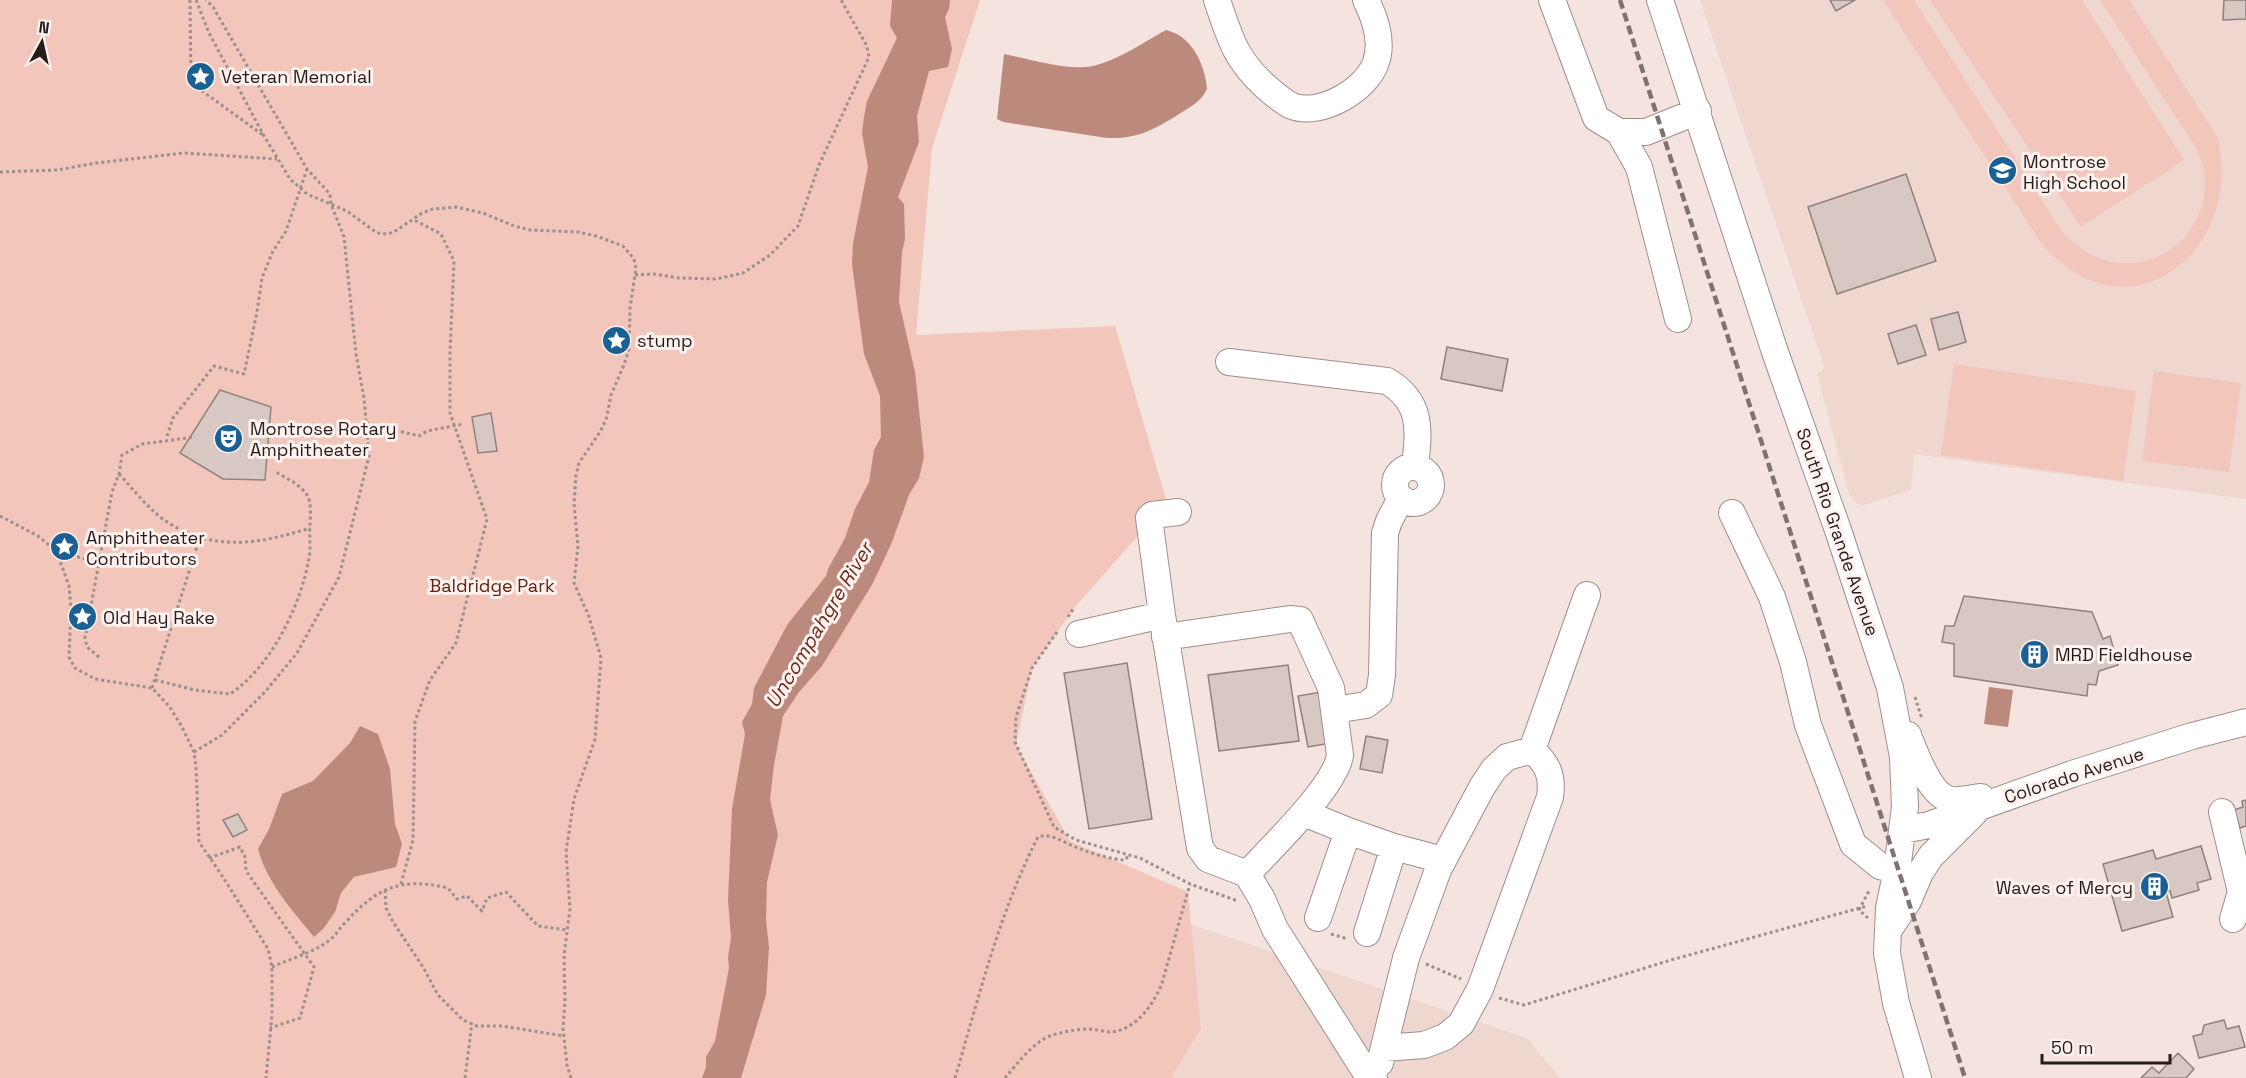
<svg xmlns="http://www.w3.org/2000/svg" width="2246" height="1078" font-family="'Space Grotesk',sans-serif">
	<rect width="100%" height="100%" fill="#f4e3df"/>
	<!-- built -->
	<path fill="#efd6cf" d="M1700 0H2246V499L1914 454 1911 490 1864 505 1857 504 1849 494 1817 373 1825 369Z
		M1190 924 1527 1038 1560 1078H1171L1201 1029Z"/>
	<!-- green -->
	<path fill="#f2c6ba" d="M0 0H980L932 148 916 335 1115 326 1167 503 1074 608 1032 668 1016 745 1070 841 1188 892 1201 1029 1171 1078H0Z
		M1883 0H1914L2061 230C2071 241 2080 250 2094 256 2163 287 2229 214 2196 148L2100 0H2129L2217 136C2246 249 2130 345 2042 244Z
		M1930 0H2082L2184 160 2081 227Z
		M1954 364 2136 391 2123 481 1941 455Z
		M2154 371 2241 383 2229 472 2142 461Z"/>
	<!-- water -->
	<path fill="#bc8a7c" d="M892 0H950L949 9 945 17 952 49 948 67 929 71 917 116 919 142 898 197 904 204 905 239 902 252 899 302 915 372 924 457 919 478 909 495 892 542 873 583 822 666 799 692 783 716 774 765 770 800 778 835 767 882 766 920 769 947 766 995 741 1078H702L706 1067V1057L715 1041 729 968 728 957 731 938 728 900 732 809 745 734 742 722 752 704 754 688 787 625 826 576 828 569 845 538 855 509 869 482 874 450 881 437 880 396 864 354 852 264 853 243 868 167 862 133 864 117 867 101 897 38 890 26Z
		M1166 30C1192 36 1205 64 1207 89 1201 102 1190 107 1179 114 1154 130 1137 139 1107 138L1003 122 997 119 1004 54C1030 59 1060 69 1086 67 1111 65 1144 42 1166 30Z
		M1989 687 2013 690 2008 727 1984 724Z
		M360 726 378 734 390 769 395 824 402 844 396 867 354 877 341 893 335 912 324 928 314 937C293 911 267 883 258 849L269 829 282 794 313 781 350 743Z"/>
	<!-- building -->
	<path fill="#d8c8c4" stroke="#8f817c" stroke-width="1.5" d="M1830 0H1855L1836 11Z
		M2224 0H2246V19L2223 20Z
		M1906 174 1936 261 1837 294 1808 207Z
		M1958 312 1966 342 1939 350 1931 319Z
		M1916 325 1926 355 1898 364 1888 334Z
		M1447 347 1508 359 1502 391 1441 379Z
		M220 390 271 407 265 480 223 479 180 453Z
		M491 413 497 451 478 453 472 417Z
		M1964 596 2092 612 2103 639 2110 636 2118 665 2099 671 2096 685 2088 684 2087 696 1954 676V644L1942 642 1945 626H1954Z
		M1127 663 1152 819 1089 829 1064 673Z
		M1288 665 1299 741 1219 751 1208 675Z
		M1321 692 1331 743 1308 747 1298 696Z
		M1366 736 1388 740 1382 773 1360 769Z
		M2246 800V826L2240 828 2234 810 2243 807 2242 801Z
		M238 814 247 830 233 837 223 820Z
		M2201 846 2211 879 2197 883 2199 890 2172 898 2170 891 2166 892 2173 917 2122 931 2103 864 2153 850 2156 859Z
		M2224 1020 2227 1029 2239 1026 2245 1047 2199 1058 2193 1036 2202 1034 2204 1025Z
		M2178 1053 2194 1069 2186 1078H2141L2152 1067 2159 1073Z"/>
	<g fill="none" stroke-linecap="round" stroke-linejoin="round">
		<defs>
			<path id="minor" d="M1217 0C1230 38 1235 59 1266 87 1274 94 1283 102 1292 106 1320 117 1367 90 1376 62 1383 42 1375 18 1366 0
				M1552 0 1596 118 1619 132H1646L1698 111
				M1660 0 1775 352 1838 530 1890 688 1903 757 1905 807 1897 870 1889 908 1887 953 1896 1003 1918 1078
				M1619 132 1639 167 1678 319
				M1229 362 1387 381C1423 402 1419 431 1415 467
				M1395 485a18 18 0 1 1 36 0a18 18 0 1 1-36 0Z
				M1732 513 1772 597 1793 662 1808 725 1853 844 1880 866 1897 870
				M1162 615 1149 518 1152 515 1178 512
				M1079 634 1162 615 1200 848 1208 859 1247 874 1262 899 1275 929 1367 1074 1374 1078
				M1165 637 1290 619 1300 620 1331 688 1340 755C1336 786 1270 849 1247 874
				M1334 710 1366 705 1379 695 1382 675 1385 533 1389 521 1401 498
				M1908 735C1915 753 1930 797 1952 800 1960 801 1972 798 1981 797
				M2222 812 2241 892 2233 919
				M1304 813 1348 831 1394 847 1367 933
				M1903 830 1929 825 2072 774 2192 736 2246 722
				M1394 847 1443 860
				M1318 918 1348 831
				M1890 928 1908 901 1920 873 1931 856 1975 812
				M1384 1048 1424 1045 1445 1037 1461 1024 1480 989 1550 797C1553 776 1548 764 1532 750L1587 595
				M1380 1063 1406 958 1438 870 1482 787 1494 769 1507 757 1532 750"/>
		</defs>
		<!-- minor casing -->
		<use href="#minor" stroke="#9e8f8b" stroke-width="28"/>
		<!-- path -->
		<path stroke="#9c908d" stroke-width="3" stroke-dasharray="3 3" stroke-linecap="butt" d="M190 0 191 83 263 135
			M196 0 209 33 264 136 290 179 307 194 347 211 377 233 387 234 394 232 422 213 433 209 456 207 483 213 514 226 530 230 578 232 596 236 623 246 634 259 636 268 630 308 629 349 624 365 611 395 606 420 600 432 579 463 576 475 574 504 578 546 574 583 588 614 601 658 595 739 574 799 566 852 570 909 564 955 565 1001 563 1028 567 1065 571 1078
			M0 172 57 170 96 163 184 153 277 159
			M635 275 654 274 679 278 716 279 743 273 770 255 798 226 819 165 869 57 867 46 841 0
			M366 423 419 436 427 431 463 424
			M167 436 173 418 214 366 244 374 257 312 262 278 273 251 286 231 307 169
			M119 474C135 491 151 513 172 525 218 552 262 543 310 528
			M0 516 38 536 49 545 59 558 69 586 71 608 69 657 75 668 95 679 152 688 169 706 182 727 194 752 196 767 199 842 223 877 268 949 272 967V1015L266 1078
			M59 558 78 557 98 562
			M1068 617 1074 608
			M1057 632 1032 668 1016 717 1015 742 1054 827 1076 840 1140 858 1190 884 1238 901
			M99 657 87 647 85 638 112 492 119 474 122 455 142 444 195 437
			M155 680 195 690 230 694C271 667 301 605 309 558 311 548 309 537 310 526 310 517 312 502 307 495 300 484 284 477 274 471
			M152 688 200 537
			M1915 697 1922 719
			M194 752 222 735 265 692 297 653 339 577 369 456 364 398 356 354 344 237 331 204 330 194 307 169 213 7 206 0
			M209 858 240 847 245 857 246 871 314 967 300 1018 270 1028
			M401 884 413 840 415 721 430 680 456 643 487 519 450 413V352L454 261 441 234 414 220
			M385 890 386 908 393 922 423 967 438 995 463 1020 477 1026H502L564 1036
			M1868 918 1859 910 1870 889
			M1331 934 1348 939
			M1426 964 1461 979
			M272 967C290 959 321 950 334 936 338 932 341 926 346 922 377 887 402 877 448 888L457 899 467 896 482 911 487 898 506 892 538 926 567 930
			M1499 998 1524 1005 1671 960 1867 906
			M465 1078 472 1023
			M955 1078C979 997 999 913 1038 837 1051 832 1066 844 1078 848 1093 854 1109 859 1125 860L1129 855
			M1005 1078C1018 1063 1033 1042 1052 1035 1064 1032 1076 1029 1088 1029 1096 1029 1104 1032 1111 1032 1136 1030 1154 1004 1162 983L1190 884"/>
		<!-- minor -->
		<use href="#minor" stroke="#fff" stroke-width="26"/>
		<!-- rail -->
		<path stroke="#7e7371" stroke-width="4.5" stroke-dasharray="9 4.5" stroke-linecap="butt" d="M1620 0 1965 1078"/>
	</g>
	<!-- icons -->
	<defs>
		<symbol id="sight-disc" viewBox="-11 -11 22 22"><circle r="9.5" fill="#1a6095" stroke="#fff1ee"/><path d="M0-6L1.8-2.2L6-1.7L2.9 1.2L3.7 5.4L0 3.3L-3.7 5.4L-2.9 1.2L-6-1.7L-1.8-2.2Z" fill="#fff"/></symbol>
		<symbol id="school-disc" viewBox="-11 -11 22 22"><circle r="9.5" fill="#1a6095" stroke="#fff1ee"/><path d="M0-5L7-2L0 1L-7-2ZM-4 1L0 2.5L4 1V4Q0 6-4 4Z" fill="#fff"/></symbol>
		<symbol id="theatre-disc" viewBox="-11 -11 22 22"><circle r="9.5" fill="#1a6095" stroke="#fff1ee"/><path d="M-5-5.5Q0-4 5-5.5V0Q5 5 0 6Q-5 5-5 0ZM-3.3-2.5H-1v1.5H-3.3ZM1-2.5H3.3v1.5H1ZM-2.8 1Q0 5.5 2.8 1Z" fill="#fff"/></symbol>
		<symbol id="building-disc" viewBox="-11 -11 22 22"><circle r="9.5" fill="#1a6095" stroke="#fff1ee"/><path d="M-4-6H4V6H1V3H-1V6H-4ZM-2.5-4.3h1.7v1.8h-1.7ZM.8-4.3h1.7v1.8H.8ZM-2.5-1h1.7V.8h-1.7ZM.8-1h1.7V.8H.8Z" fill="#fff"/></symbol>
	</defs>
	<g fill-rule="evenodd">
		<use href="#sight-disc" x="184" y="60" width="33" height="33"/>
		<use href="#school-disc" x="1986" y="154" width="33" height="33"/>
		<use href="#sight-disc" x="600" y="324" width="33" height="33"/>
		<use href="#theatre-disc" x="212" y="422" width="33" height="33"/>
		<use href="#sight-disc" x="48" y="530" width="33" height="33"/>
		<use href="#sight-disc" x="66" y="600" width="33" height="33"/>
		<use href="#building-disc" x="2018" y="638" width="33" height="33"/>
		<use href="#building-disc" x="2138" y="870" width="33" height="33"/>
	</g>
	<g text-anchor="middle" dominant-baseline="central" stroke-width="6" stroke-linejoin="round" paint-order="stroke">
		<!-- poi labels -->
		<g font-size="18" fill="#231e1c" stroke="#fff1ee" text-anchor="start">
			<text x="221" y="76">Veteran Memorial</text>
			<text x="2023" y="161">Montrose<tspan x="2023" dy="21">High School</tspan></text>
			<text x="637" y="340">stump</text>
			<text x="250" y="428">Montrose Rotary<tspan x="250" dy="21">Amphitheater</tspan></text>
			<text x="86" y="537">Amphitheater<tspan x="86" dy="21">Contributors</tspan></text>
			<text x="103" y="617">Old Hay Rake</text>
			<text x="2055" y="654">MRD Fieldhouse</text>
			<text x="2133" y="887" text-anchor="end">Waves of Mercy</text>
		</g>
		<!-- street labels -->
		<g font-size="18" fill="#231e1c" stroke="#fff1ee">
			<text transform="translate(1838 532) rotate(71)">South Rio Grande Avenue</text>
			<text transform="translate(2074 775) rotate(-18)">Colorado Avenue</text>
		</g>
		<!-- park labels -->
		<g font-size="18" fill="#602211" stroke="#fff1ee">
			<text x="492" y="585">Baldridge Park</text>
		</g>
		<!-- water labels -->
		<g font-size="20" font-style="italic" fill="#6b2c1b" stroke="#fff1ee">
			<text transform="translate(819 625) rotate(-59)">Uncompahgre River</text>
		</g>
	</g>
	<!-- north arrow -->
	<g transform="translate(42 42) rotate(8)" stroke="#fff1ee" stroke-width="4.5" paint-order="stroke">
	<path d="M0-4.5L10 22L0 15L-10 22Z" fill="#231e1c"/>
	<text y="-9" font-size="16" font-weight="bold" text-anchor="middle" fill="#231e1c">N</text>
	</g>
	<!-- scale -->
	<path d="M2042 1054v9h128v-9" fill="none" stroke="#231e1c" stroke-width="3"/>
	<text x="2051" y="1054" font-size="18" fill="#231e1c" stroke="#fff1ee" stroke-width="4.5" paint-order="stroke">50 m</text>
</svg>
